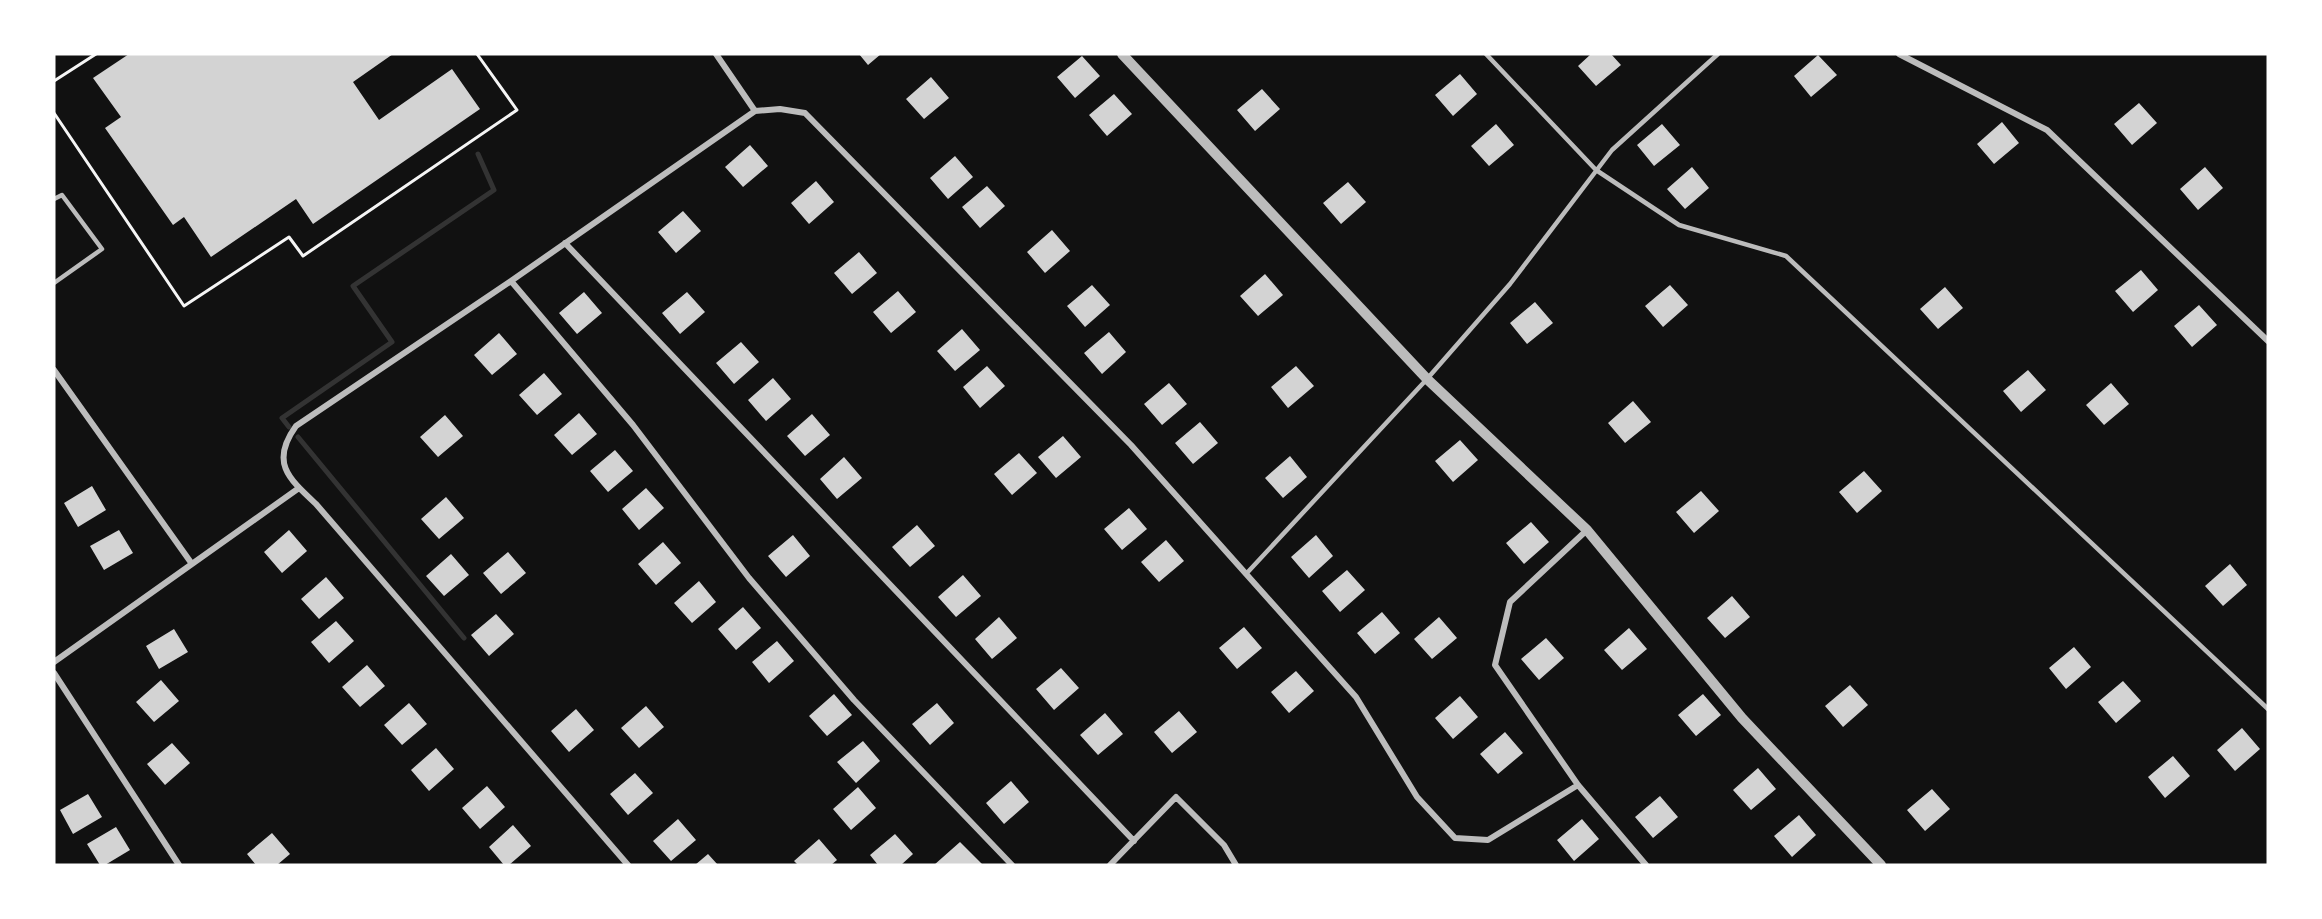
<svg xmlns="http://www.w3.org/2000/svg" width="2322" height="919" font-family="Helvetica,sans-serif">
	<rect width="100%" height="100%" fill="#111"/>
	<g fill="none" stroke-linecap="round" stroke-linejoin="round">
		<!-- stream -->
		<path stroke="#333" stroke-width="5" d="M289 427 282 418 392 342 353 286 494 190 478 154
			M298 437 464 638"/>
	</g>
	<!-- building -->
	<path fill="#d3d3d3" d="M129 54H393L353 82 379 120 452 69 480 109 313 224 296 199 211 257 184 217 173 225 105 128 121 117 93 78Z
		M859 54H881L868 65Z
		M1591 54H1611L1621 65 1596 86 1578 66Z
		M1818 55 1837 75 1811 97 1794 76Z
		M1082 56 1100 76 1075 98 1057 77Z
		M1460 74 1477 94 1453 116 1435 95Z
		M931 77 949 98 924 119 906 99Z
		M1262 89 1280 109 1255 131 1237 110Z
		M1114 94 1132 114 1107 136 1089 115Z
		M2139 103 2157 123 2132 145 2114 124Z
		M2002 122 2019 143 1994 164 1977 144Z
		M1496 124 1514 145 1489 166 1471 146Z
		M1662 124 1680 145 1654 166 1637 145Z
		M750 145 768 166 743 187 725 167Z
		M955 156 973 177 948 199 930 178Z
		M1692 167 1709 188 1685 209 1667 189Z
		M2205 167 2223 188 2198 210 2180 189Z
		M816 181 834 202 809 224 791 203Z
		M1348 182 1366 202 1341 224 1323 203Z
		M987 186 1005 206 980 228 962 207Z
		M683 211 701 231 676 253 658 232Z
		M1052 230 1070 251 1045 273 1027 252Z
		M859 252 877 273 852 294 834 273Z
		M2141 270 2158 290 2133 312 2115 291Z
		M1265 274 1283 295 1258 316 1240 296Z
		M1092 285 1110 305 1085 327 1067 306Z
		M1670 285 1688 305 1663 327 1645 306Z
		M1945 287 1963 308 1938 329 1920 309Z
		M898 291 916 312 891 333 873 312Z
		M584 292 602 313 577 334 559 313Z
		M687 292 705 312 680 334 662 313Z
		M1535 302 1553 323 1527 344 1510 323Z
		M2199 305 2217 325 2192 347 2174 326Z
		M962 329 980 350 955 371 937 351Z
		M1109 332 1126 352 1102 374 1084 353Z
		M499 333 517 354 492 375 474 355Z
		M741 342 759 362 734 384 716 363Z
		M987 366 1005 386 980 408 963 387Z
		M1296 366 1314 386 1288 408 1271 387Z
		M2028 370 2046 390 2021 412 2003 391Z
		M544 373 562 394 537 415 519 395Z
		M773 378 791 399 766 421 748 400Z
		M1169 383 1187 404 1162 425 1144 404Z
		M2111 383 2129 404 2104 425 2086 405Z
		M1633 401 1651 422 1625 443 1608 423Z
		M579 413 597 434 572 455 554 435Z
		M812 414 830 435 805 456 787 436Z
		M445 415 463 436 438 457 420 437Z
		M1200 422 1218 443 1193 464 1175 443Z
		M1063 436 1081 457 1056 478 1038 457Z
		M1460 440 1478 460 1453 482 1435 461Z
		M615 450 633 471 608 492 590 471Z
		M1019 453 1037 473 1012 495 994 474Z
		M1290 456 1307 477 1283 498 1265 478Z
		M844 457 862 478 837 499 820 479Z
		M1864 471 1882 491 1857 513 1839 492Z
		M92 486 106 510 78 527 64 503Z
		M646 488 664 508 639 530 622 509Z
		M1701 491 1719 511 1694 533 1676 512Z
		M446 497 464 518 439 539 421 519Z
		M1129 508 1147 529 1122 550 1104 529Z
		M1531 522 1549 542 1524 564 1506 543Z
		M917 525 935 546 910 567 892 547Z
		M119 530 133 553 104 570 90 546Z
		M289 530 307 551 282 573 264 552Z
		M793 535 810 556 786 577 768 556Z
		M1316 535 1333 556 1309 578 1291 557Z
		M1166 540 1184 561 1159 582 1141 562Z
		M663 542 681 563 656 585 638 564Z
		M508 552 526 573 501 594 483 573Z
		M451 554 469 575 444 596 426 576Z
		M2230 564 2247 585 2223 606 2205 586Z
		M1347 570 1365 590 1340 612 1322 591Z
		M963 575 981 596 956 617 938 597Z
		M326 577 344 598 319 619 301 599Z
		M699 581 716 602 692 623 674 603Z
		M1732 596 1750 617 1725 638 1707 618Z
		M743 607 761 628 736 650 718 629Z
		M1382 612 1400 633 1375 654 1357 633Z
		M496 614 514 634 489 656 471 635Z
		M999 617 1017 638 992 659 975 639Z
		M1439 617 1457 638 1432 659 1414 639Z
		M336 621 354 641 329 663 311 642Z
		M1244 627 1262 648 1237 669 1219 648Z
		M1629 628 1647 649 1622 670 1604 650Z
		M174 629 188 652 159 669 146 646Z
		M1546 638 1564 658 1539 680 1521 659Z
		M777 641 794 661 769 683 752 662Z
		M2074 647 2091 667 2066 689 2049 668Z
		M367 665 385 686 360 707 342 687Z
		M1061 668 1079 688 1054 710 1036 689Z
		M1296 671 1314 691 1289 713 1271 692Z
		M161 680 179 701 154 722 136 702Z
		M2123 681 2141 701 2116 723 2098 702Z
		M1850 685 1868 705 1843 727 1825 706Z
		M834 694 852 715 827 736 809 716Z
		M1703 694 1721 715 1696 736 1678 715Z
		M1460 696 1478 717 1453 739 1435 718Z
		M409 703 427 724 402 745 384 725Z
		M937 703 954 723 930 745 912 724Z
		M646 706 664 727 639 748 621 728Z
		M576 709 594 730 569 752 551 731Z
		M1179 711 1197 732 1172 753 1154 732Z
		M1105 713 1123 734 1098 755 1080 735Z
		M2242 728 2260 749 2235 771 2217 750Z
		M1505 732 1523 753 1498 774 1480 754Z
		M863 741 880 761 856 783 837 762Z
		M172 743 190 763 165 785 147 764Z
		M436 748 454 769 429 791 411 770Z
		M2173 756 2190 776 2165 798 2148 777Z
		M1758 768 1776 789 1751 810 1733 790Z
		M635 773 653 793 628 815 610 794Z
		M1011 781 1029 802 1004 824 986 803Z
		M487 786 505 807 480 829 462 808Z
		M858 787 876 808 851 830 833 809Z
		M1932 789 1950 809 1925 831 1907 810Z
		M88 794 102 817 73 834 60 810Z
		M1660 796 1678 817 1653 838 1635 817Z
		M1799 815 1816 835 1792 857 1774 836Z
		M678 819 696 840 671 861 653 841Z
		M1582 819 1599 839 1574 861 1557 840Z
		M513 825 531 846 509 865H504L489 847Z
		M116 827 130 850 105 865H100L87 844Z
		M272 833 290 854 277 865H256L247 854Z
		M895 834 913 854 901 865H878L870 855Z
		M819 839 837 860 831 865H798L794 861Z
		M960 842 983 865H934Z
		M708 854 718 865H695Z"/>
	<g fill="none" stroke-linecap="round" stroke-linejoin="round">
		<!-- path -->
		<path stroke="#f5f5f5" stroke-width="3" d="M54 81 96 54
			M54 113 184 306 289 237 303 256 517 110 477 54"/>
		<!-- service -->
		<path stroke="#bcbcbc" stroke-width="4.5" d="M1486 54 1596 170 1679 225 1786 256 2268 709
			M54 199 62 195 102 249 54 283
			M1246 574 1427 379 1510 284 1612 150 1718 54"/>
		<!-- minor -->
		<path stroke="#bcbcbc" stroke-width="6" d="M716 54 755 111
			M1899 54 2047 130 2268 341
			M565 243 1134 841
			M511 281 633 425 749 578 854 700 1012 865
			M54 370 192 564
			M1587 530 1510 602 1495 665 1578 785 1646 865
			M54 662 299 488
			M54 673 179 865
			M628 865 316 504C288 478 270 462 296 426L511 281 755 111 780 109 805 113 1131 445 1356 697 1417 797 1455 838 1488 840 1578 785
			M1110 865 1176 797 1224 845 1236 865"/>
		<!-- tertiary -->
		<path stroke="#bcbcbc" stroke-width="10" d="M1122 54 1427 379 1587 530 1742 718 1881 865"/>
	</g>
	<!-- border -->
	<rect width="2322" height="919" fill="none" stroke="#ffffff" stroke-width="111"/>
</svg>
